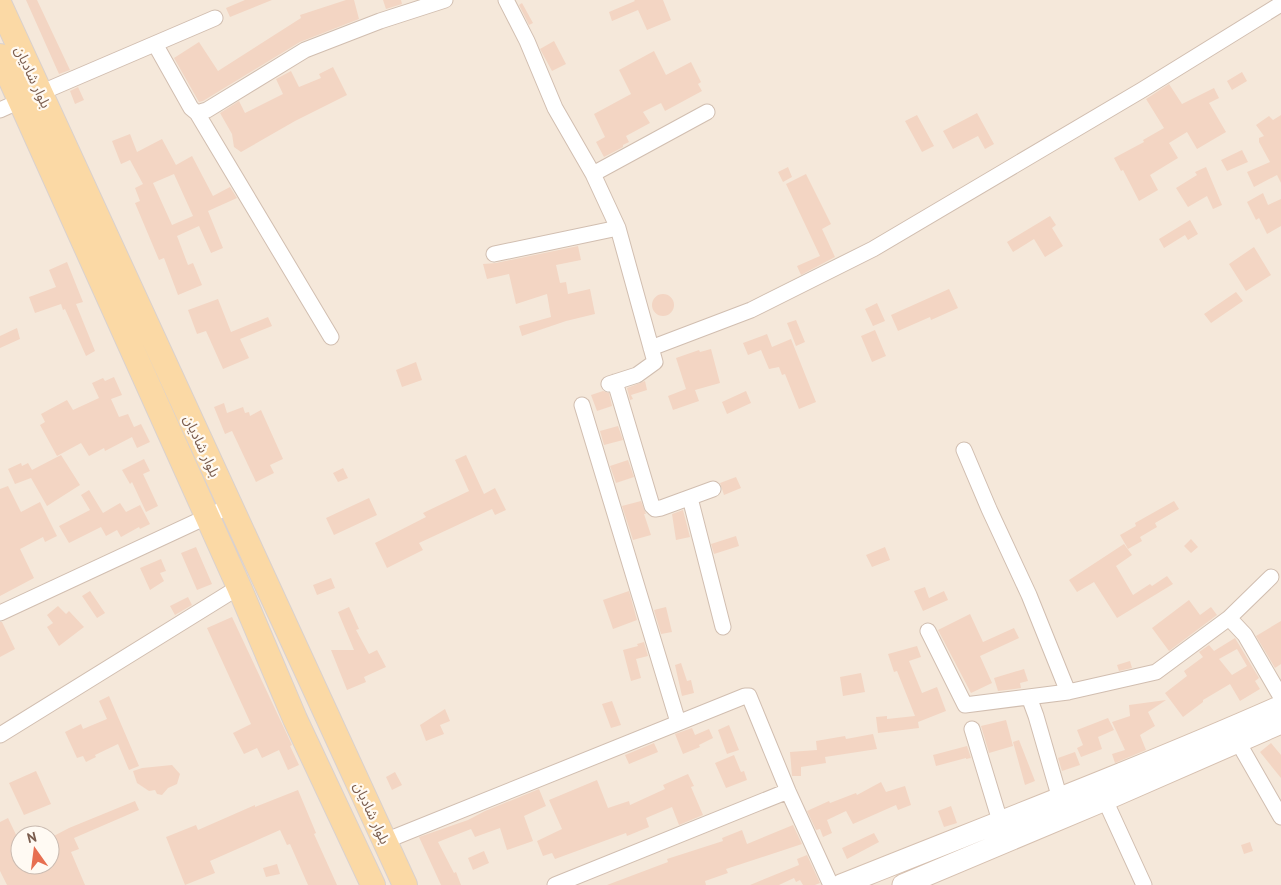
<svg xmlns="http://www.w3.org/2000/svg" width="1281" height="885" font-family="'PT Sans','Noto Sans Arabic',sans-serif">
	<rect width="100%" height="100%" fill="#fdf6ec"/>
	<!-- residential -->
	<path fill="#f5e8da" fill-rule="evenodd" d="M0 0H1281V885H0ZM20 835H50V865H20Z"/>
	<!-- building -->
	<path fill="#f3d5c3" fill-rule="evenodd" d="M26 0H37L70 70 59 74Z
		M245 0H272L230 17 226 8Z
		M346 0H354L359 19 300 42 203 101 199 102 174 58 199 42 218 71 301 18 300 15Z
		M383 0H401L402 4 386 9Z
		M634 0H663L671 20 647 30 638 10 612 21 609 12 635 1Z
		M522 3 533 23 529 25 519 5Z
		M554 41 566 64 552 71 540 49Z
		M654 51 666 75 691 62 701 82 698 84 702 91 665 111 661 103 643 112 650 123 626 136 629 142 623 145V147L604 157 596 142 605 137 594 114 631 94 619 70Z
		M333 67 347 95 295 121 241 152 234 147 232 134 220 113 239 101 245 113 283 94 276 79 291 71 299 87 321 78 319 74Z
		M1242 72 1247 81 1232 90 1227 81Z
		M1169 84 1182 104 1214 88 1219 98 1209 103 1226 132 1197 149 1187 132 1169 143 1178 158 1150 175 1158 190 1139 201 1123 170 1121 171 1114 158 1144 142 1143 140 1164 128 1146 99Z
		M78 87 84 100 75 104 70 91Z
		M977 113 994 144 985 149 978 136 953 149 943 131Z
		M917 115 934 146 922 152 905 121Z
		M1281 115V183L1277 175 1254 187 1247 172 1270 162 1259 142V138L1264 136 1256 125 1269 116 1273 120Z
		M130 134 137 152 162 139 176 165 192 156 213 196 230 187 237 198 208 211 223 248 211 253 199 226 177 236 188 265 193 263 202 285 178 295 164 258 159 260 135 203 140 201 135 188 143 184 130 160 121 164 112 141ZM174 174 193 216 172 225 153 183Z
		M1242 150 1248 162 1227 171 1221 160Z
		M788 167 792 177 783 182 778 172Z
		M1206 167 1222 205 1213 209 1207 196 1188 207 1176 188 1197 175 1195 172Z
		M806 174 831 224 822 229 835 257 801 275 797 266 820 256 786 184Z
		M1263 193 1268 205 1281 199V226L1267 234 1259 218 1256 220 1247 202Z
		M1050 216 1056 225 1052 228 1063 246 1045 257 1034 239 1013 252 1007 242Z
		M1190 220 1198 234 1188 240 1185 235 1164 248 1159 239Z
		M578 246 581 260 556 265 560 283 566 282 568 294 590 289 595 314 566 321 522 336 519 326 551 317 547 294 516 304 509 274 487 279 483 264 496 263Z
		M1254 247 1271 275 1246 291 1229 264Z
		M67 262 83 302 76 304 95 351 86 356 65 309 63 310 61 304 35 313 29 297 56 287 49 270Z
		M949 289 958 308 931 320 930 317 898 331 891 315Z
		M1236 292 1243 301 1211 323 1204 314Z
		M652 305a11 11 0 1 1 22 0a11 11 0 1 1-22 0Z
		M218 299 231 332 268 317 272 326 240 339 249 358 223 369 206 331 197 334 188 310Z
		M877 303 885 321 873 326 865 309Z
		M796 320 805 342 796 346 787 323Z
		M17 328 20 339 0 348V336Z
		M875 330 886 356 872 362 861 336Z
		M767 334 772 347 791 339 816 402 799 409 785 374 782 375 779 367 769 369 761 350 748 355 743 343Z
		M711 349 720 383 695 390 699 401 673 410 668 396 686 389 676 358 699 350 700 352Z
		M416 362 422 380 402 387 396 370Z
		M114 377 122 395 111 399 119 417 128 414 134 427 141 424 150 442 137 448 132 437 105 451 104 448 89 456 81 443 57 456 40 425 45 422 41 414 67 400 73 410 99 398 92 383 103 378 105 381Z
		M645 381 647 390 631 395 633 399 630 400 627 388Z
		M603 391 609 393 612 406 597 411 591 395Z
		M746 391 751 403 727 414 722 402Z
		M224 403 227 413 243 407 245 413 249 412 250 416 261 410 283 459 270 465 274 473 256 482 232 431 225 434 214 407Z
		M618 426 623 440 604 445 600 431Z
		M61 455 80 485 47 506 31 478 15 484 8 469 21 463 22 466 28 463 32 470Z
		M466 455 484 494 495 488 506 510 495 515 492 509 419 543 423 550 387 568 375 543 426 517 423 513 469 491 455 460Z
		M144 459 150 471 143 474 158 506 146 512 132 482 130 484 122 470Z
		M628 460 634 477 616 483 610 466Z
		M343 468 348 478 338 482 333 473Z
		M736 477 741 488 724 495 720 483Z
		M8 486 21 512 40 502 57 536 45 542 43 537 20 549 34 578 0 596V489Z
		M89 490 103 513 120 503 126 512 140 505 150 524 140 529 139 527 121 537 117 530 106 536 101 527 69 543 59 526 90 510 81 495Z
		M369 498 377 515 334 535 326 518Z
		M641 501 646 514H644L651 535 633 540 622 506Z
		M1174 501 1179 509 1155 523 1157 527 1140 537 1142 541 1128 549 1120 535 1136 526 1135 523Z
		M683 510 690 537 676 540 672 514Z
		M736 536 739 546 714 554 711 544Z
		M1191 539 1198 547 1191 553 1184 546Z
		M1124 544 1132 555 1116 566 1133 595 1150 584 1152 586 1167 576 1173 584 1117 618 1094 582 1077 592 1069 580Z
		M196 547 212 584 197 590 181 553Z
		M885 547 890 560 872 567 866 555Z
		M161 559 166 571 160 573 164 581 150 590 140 568Z
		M331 578 335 588 317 595 313 585Z
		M925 587 929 598 944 591 948 600 923 611 914 591Z
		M90 591 105 613 97 618 82 596Z
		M629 591 637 620 613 629 603 600Z
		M188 597 192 605 175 615 170 606Z
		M1189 600 1200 615 1211 607 1217 615 1169 651 1152 628Z
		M58 606 66 614 69 611 84 627 59 646 47 627 53 623 47 615Z
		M349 607 359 629 356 630 369 654 377 650 386 667 364 677 366 682 347 690 331 650H354L338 612Z
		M666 607 672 632 661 634 654 610Z
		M970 614 983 642 1014 628 1019 638 980 656 992 683 971 693 938 630Z
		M232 617 292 745 290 746 299 765 288 770 279 750 262 758 257 748 244 754 233 733 251 724 207 628Z
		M1281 621V664L1275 668 1256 636Z
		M0 622H2L15 649 0 657Z
		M1235 638 1259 678 1255 681 1260 689 1240 701 1230 684 1203 700V702L1183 717 1165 693 1187 676 1184 671 1203 657 1199 652 1209 645 1214 651ZM1237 649 1247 666 1232 675 1219 659Z
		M644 642 648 656 636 659 641 678 631 681 623 650 638 646 637 644Z
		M917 646 921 657 909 661 922 693 937 687 946 711 918 722 919 728 878 733 876 717 887 716V719L915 716 897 671 894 672 888 654Z
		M1130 661 1132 668 1119 671 1117 665Z
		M681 663 687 681 691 680 694 693 682 696 675 665Z
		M1024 669 1028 681 1020 683 1021 688 998 691 994 678Z
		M861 673 865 692 843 696 840 677Z
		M109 696 139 766 129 770 118 744 95 755 96 757 86 762 83 756 77 758 65 732 81 724 83 729 107 719 99 701Z
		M1166 700 1148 712 1155 726 1140 735 1146 750 1115 763 1112 754 1125 750 1112 722 1130 716 1129 705Z
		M612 701 621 725 611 728 602 704Z
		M445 709 450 721 440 725 444 734 426 741 420 725Z
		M1108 718 1114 730 1098 737 1102 749 1081 757 1077 748 1083 745 1077 730Z
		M1006 720 1013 746 989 753 981 726Z
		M729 725 739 750 727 754 718 730Z
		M692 728 695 735 709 729 713 738 699 745 700 747 683 754 675 734Z
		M873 734 877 749 825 757 826 763 801 767V776H792L790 752 817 750 816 741 845 736 846 739Z
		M1019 740 1035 781 1025 785 1013 742Z
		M654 743 658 752 629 764 625 755Z
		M1271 743 1281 755V778L1260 752Z
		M967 746 971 758 966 759V758L936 766 933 755Z
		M1075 752 1080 765 1062 771 1058 758Z
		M734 755 741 772 744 771 747 780 726 788 715 763Z
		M172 765 180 774 177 784 168 788 162 795 157 794 155 790 149 791 137 783 133 771 142 768Z
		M36 771 51 804 24 815 9 783Z
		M395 772 402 785 392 790 386 777Z
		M688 774 694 786 691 787 703 815 679 825 672 807 646 818 649 827 627 836 626 833 555 859 552 853 543 856 537 841 562 829 549 800 597 780 608 808 629 801 630 805 665 789 663 785Z
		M881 782 886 792 905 786 911 805 898 810 896 805 853 824 846 811 827 820 832 833 823 837 820 829 816 830 807 811 829 801 830 803 856 793 857 795Z
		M539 789 546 806 524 816 533 841 507 850 500 828 475 837 471 829 438 842 454 873 456 872 461 885H441L419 837 468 820 485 811Z
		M298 790 316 833 314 834 337 885H308L290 844 287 845 280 830 210 861 215 873 185 885 166 837 196 825 198 830 255 805V807Z
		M135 801 139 810 74 838 79 849 71 852 85 885H7L0 871V822L8 818 20 843V865H50V838L69 828Z
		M951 806 957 823 944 827 938 811Z
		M793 825 802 844 726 869 728 873 705 881 706 885H607L668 862 667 859 723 841 722 838 742 830 747 844Z
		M874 833 879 842 847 859 842 848Z
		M1250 842 1253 851 1244 854 1241 845Z
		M484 851 489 863 473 870 468 858Z
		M807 855 820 883 815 885H803L800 880 796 882 794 878 779 885H750L799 865 797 859Z
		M277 864 280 874 266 877 263 868Z"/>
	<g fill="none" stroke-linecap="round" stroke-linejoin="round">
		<defs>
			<path id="street" d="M506 0 527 41 555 108 593 174 618 228 655 362 637 375 609 384
				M155 44 191 108 197 113 207 110 305 50 380 21 445 0
				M40 93 215 18
				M0 110 20 101
				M197 113 331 337
				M593 174 707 112
				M494 254 618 228
				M651 348 751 310 873 249 1142 90 1281 4
				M615 382 652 506 655 509 661 508 713 489
				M582 405 678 722
				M964 450 989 509 1029 595 1068 692
				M690 498 723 627
				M0 613 230 506
				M1229 618 1245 635 1281 697
				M928 631 965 705 1068 692 1156 672 1229 618 1271 577
				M1029 697 1036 716 1060 799
				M972 729 1000 821
				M0 735 239 587
				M1238 742 1281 817
				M1105 800 1144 885
				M385 841 745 696H749L788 791 831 885
				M555 885 788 791"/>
			<path id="secondary" d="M841 885C988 826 1136 770 1281 706
				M903 885 1105 800 1281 723"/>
			<path id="primary" d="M0 5 405 885
				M0 56 239 587 295 719 373 885"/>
		</defs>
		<!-- street casing -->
		<use href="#street" stroke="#d1beb0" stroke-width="17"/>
		<!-- secondary casing -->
		<use href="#secondary" stroke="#d6c0b0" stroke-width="23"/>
		<!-- primary casing -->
		<use href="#primary" stroke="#dad1cd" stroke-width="26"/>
		<!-- street -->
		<use href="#street" stroke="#fff" stroke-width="15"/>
		<!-- secondary -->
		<use href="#secondary" stroke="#fff" stroke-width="21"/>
		<!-- primary -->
		<use href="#primary" stroke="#fbd9a5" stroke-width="24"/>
	</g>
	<g text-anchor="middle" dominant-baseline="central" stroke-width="4.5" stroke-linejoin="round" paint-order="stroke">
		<!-- street labels -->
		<g font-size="14" fill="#7a5c4d" stroke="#fffaf3">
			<text transform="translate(33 77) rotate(65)">بلوار شادیان</text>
			<text transform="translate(202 446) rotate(65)">بلوار شادیان</text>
			<text transform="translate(372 813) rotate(65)">بلوار شادیان</text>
		</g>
	</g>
	<!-- north arrow -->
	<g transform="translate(35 850) rotate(346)"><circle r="24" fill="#fffaf3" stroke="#cabbb1"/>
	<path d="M0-4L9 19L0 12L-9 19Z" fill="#e76f51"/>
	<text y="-8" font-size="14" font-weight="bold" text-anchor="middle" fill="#7a5c4d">N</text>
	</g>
</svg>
